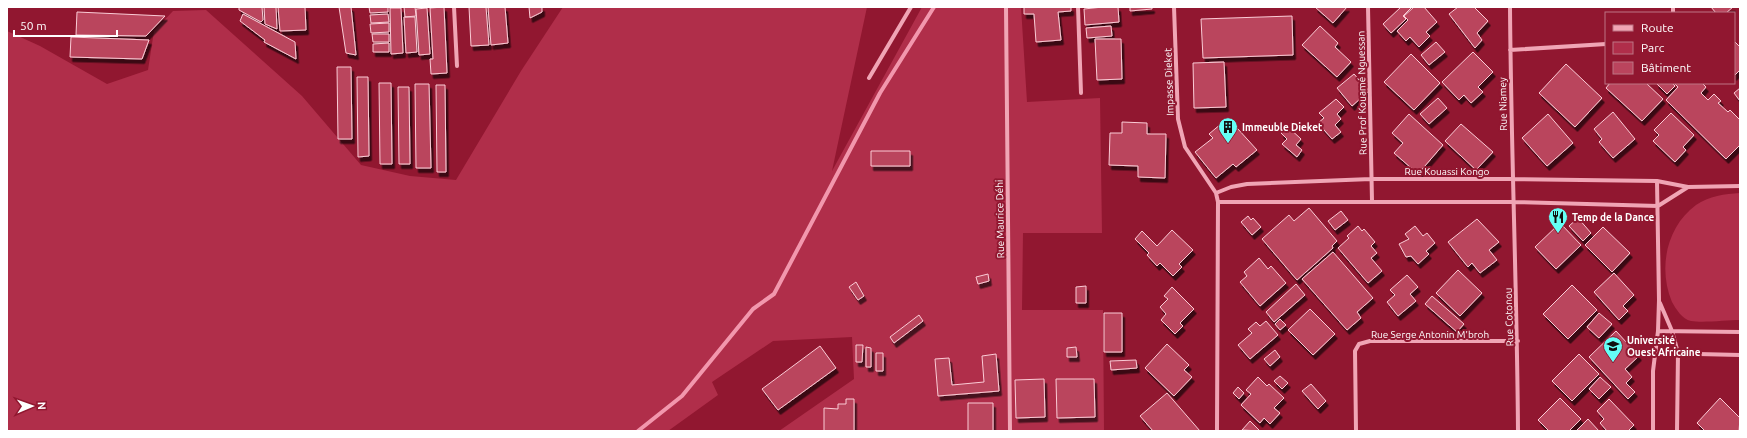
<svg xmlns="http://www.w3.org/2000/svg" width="1747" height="438" font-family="Ubuntu,sans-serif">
	<defs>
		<filter id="shadow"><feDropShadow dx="2.5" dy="4.5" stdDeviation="0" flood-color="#0009"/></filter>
	</defs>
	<rect width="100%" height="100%" fill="#911730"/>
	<!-- green -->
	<path fill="#b02e4a" d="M563 7H867L832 171 922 7H1021L1027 102 1100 98 1102 233H1023L1022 310H1103L1104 431H779L854 379 852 337 773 341 712 382 718 395 668 431H7V31L40 46 107 84 148 70 154 31 173 11 206 10 302 96 361 165 410 176 456 180 521 71Z
		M1740 193V320C1726 320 1704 323 1691 321 1682 319 1676 309 1672 302 1658 269 1666 227 1696 205 1709 196 1725 194 1740 193Z"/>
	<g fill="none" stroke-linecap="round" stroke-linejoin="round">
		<!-- stream -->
		<path stroke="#f297ad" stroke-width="4" d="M638 431 682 396 753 309 774 294 880 93 934 7"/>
	</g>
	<!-- building -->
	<path fill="#ba445d" stroke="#fbccd6" filter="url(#shadow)" d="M239 7H262L263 20 261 22 239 10Z
		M264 7H276L277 29 265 24Z
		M278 7H305L306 30 280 31Z
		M339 7H351L356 55 346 53Z
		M369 7H388V12L370 13Z
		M404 7H415L416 16 405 17Z
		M444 7 447 73 431 74 430 59H433L430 8Z
		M469 7H486L489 45 471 46Z
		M488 7H505L508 43 491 45Z
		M529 7H542V12L530 18Z
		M1024 7H1071V11L1058 12 1061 40 1036 42 1034 14H1024Z
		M1103 7H1118L1119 22 1085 25 1084 9Z
		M1130 7H1152V9L1130 11Z
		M1315 7H1347L1333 23Z
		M1401 7H1412L1403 16 1406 19 1391 33 1383 24Z
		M1414 7H1424L1437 22 1426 32 1430 36 1419 47 1410 37 1406 41 1397 31 1408 20 1404 16Z
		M1458 7H1474L1488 21 1477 33 1482 40 1475 48 1449 14Z
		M1711 7H1733L1726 13H1716Z
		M390 8H401L403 53 391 54Z
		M427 8 430 54 419 55 416 9Z
		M77 12 165 16 146 36 76 35Z
		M243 14 295 42 296 59 264 42 265 40 240 21Z
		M388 14 389 22 371 23 370 15Z
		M1292 16 1293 55 1203 58 1201 19Z
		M404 17H415L417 52 406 53Z
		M389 23V32L371 33 370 24Z
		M1111 26 1112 36 1087 38 1086 28Z
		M1320 26 1338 43 1335 47 1351 62 1337 77 1302 45Z
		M372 34H389V42H373Z
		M71 37 149 40 142 59 70 57Z
		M1095 39H1121L1122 79 1097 80Z
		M1734 41 1740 47V70L1734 76Z
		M1436 42 1445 52 1429 65 1421 55Z
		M389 43V52H373V44Z
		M1473 52 1493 72 1478 87 1483 92 1471 103 1464 95 1459 100 1442 82Z
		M1411 54 1440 83 1414 110 1384 82Z
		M1224 62 1226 107 1194 108 1193 63Z
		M1566 64 1602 98 1575 127 1539 93Z
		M337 67H351L352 139H338Z
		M1354 74 1369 91 1352 106 1337 88Z
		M357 77H368L369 156 358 157Z
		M379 83H391L392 164H380Z
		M1610 83H1646L1663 99 1642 121 1606 88Z
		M1656 83H1672L1675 86 1667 94Z
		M1674 83H1702L1706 87 1701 93 1708 100 1714 94 1721 101 1718 103 1728 112 1730 110 1740 120V145L1726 159 1666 100 1678 87Z
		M415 84H429L431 168H416Z
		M436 85H445L446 172H437Z
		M398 87H409L410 164H399Z
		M1740 88V101L1734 93Z
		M1438 98 1447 108 1429 124 1420 114Z
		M1336 99 1344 107 1337 114 1341 119 1335 125 1341 132 1332 139 1318 123 1324 118 1319 113Z
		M1613 112 1635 139 1613 158 1599 142 1602 139 1594 129Z
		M1671 113 1694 135 1683 147 1686 150 1675 162 1653 141 1659 135 1654 130Z
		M1409 114 1443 145 1418 174 1394 153 1403 143 1392 133Z
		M1548 114 1573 143 1547 166 1522 138Z
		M1228 118 1257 150 1236 167 1233 164 1216 178 1195 152 1213 138 1209 134Z
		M1122 122 1147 123V134H1166L1165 178 1138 177V166L1109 165 1110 133H1122Z
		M1461 124 1493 152 1476 170 1445 141Z
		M1287 126 1301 139 1296 145 1302 150 1297 157 1282 144 1287 139 1281 133Z
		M871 151H910V166H871Z
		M1309 208 1337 241 1332 246 1333 248 1297 280 1262 239 1289 215 1294 221Z
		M1341 211 1348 220 1335 230 1328 221Z
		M1248 216 1251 220 1253 218 1261 227 1252 235 1241 222Z
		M1578 218 1591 233 1583 241 1569 226Z
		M1477 219 1499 242 1489 250 1497 260 1480 273 1472 263 1468 267 1448 242Z
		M1560 223 1581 245 1556 269 1535 247Z
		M1358 226 1362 231 1364 229 1375 242 1371 246 1377 253 1371 258 1382 271 1368 283 1338 248 1349 238 1347 236Z
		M1415 226 1423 236 1427 233 1435 243 1426 251 1429 254 1418 264 1411 256 1406 257 1399 244 1409 239 1405 234Z
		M1603 227 1630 253 1612 272 1585 245Z
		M1172 230 1193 250 1179 264 1182 267 1173 276 1160 263 1157 266 1147 255 1149 253 1135 239 1142 231 1157 246Z
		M1333 252 1373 298 1357 312 1361 318 1347 330 1302 279Z
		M1259 258 1268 269 1271 266 1286 283 1260 306 1240 282 1247 276 1244 272Z
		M1458 270 1482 293 1460 316 1436 293Z
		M1614 273 1634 295 1623 306 1628 311 1619 320 1594 292Z
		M988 274 989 281 978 284 976 277Z
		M1407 275 1418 287 1410 294 1416 301 1398 316 1387 302 1395 295 1390 290Z
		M856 282 864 296 858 300 849 287Z
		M1296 284 1305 295 1274 322 1266 312Z
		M1572 285 1597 310 1568 339 1543 314Z
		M1086 286V303H1076V287Z
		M1172 287 1194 309 1180 323 1183 326 1175 334 1161 320 1166 314 1160 307 1168 299 1164 296Z
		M1432 296 1464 324 1457 332 1425 304Z
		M1310 309 1335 334 1313 355 1288 330Z
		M1104 313H1122V352H1104Z
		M1599 313 1612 324 1599 338 1587 327Z
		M919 315 923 321 894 343 890 337Z
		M1280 319 1286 325 1280 330 1275 324Z
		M1266 321 1278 335 1250 359 1238 345 1252 333 1248 329 1256 322 1260 326Z
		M1616 331 1639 356 1625 369 1632 377 1626 383 1635 392 1628 399 1589 357Z
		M1167 344 1189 365 1184 370 1192 377 1174 396 1145 368Z
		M856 345H863L862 362H856Z
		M820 346 836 368 778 410 762 389Z
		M866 347 871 348V367H866Z
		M1076 347 1077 357H1067V348Z
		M1275 350 1280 357 1270 366 1264 359Z
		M876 353H883V371H876Z
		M996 354 999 391 938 396 935 359 949 358 952 385 984 382 982 356Z
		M1579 354 1599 374 1572 401 1552 381Z
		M1136 360 1137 368 1111 370 1110 361Z
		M1280 376 1288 383 1282 389 1274 381Z
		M1258 377 1267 386 1269 384 1284 398 1274 408 1280 413 1270 424 1264 418 1260 423 1241 405 1251 394 1246 390Z
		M1600 377 1611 387 1599 399 1589 389Z
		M1044 379 1045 417 1016 418 1015 380Z
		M1056 379H1094L1095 417 1057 418Z
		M1311 384 1326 401 1318 409 1302 391Z
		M1238 387 1244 393 1239 399 1233 393Z
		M1167 393 1200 431H1153L1140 416Z
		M1560 398 1581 419 1569 431H1549L1538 420Z
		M1720 398 1740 418 1739 431H1705L1697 423Z
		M846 399H854V431H824V408L838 409V404H846Z
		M1609 399 1634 425 1628 431H1607L1600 423 1604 419 1597 411Z
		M968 403H993V431H968Z
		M1588 419 1599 431H1576Z
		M1250 421 1260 431 1242 430Z"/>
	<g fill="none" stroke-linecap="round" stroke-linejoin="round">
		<!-- street -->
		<path stroke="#f0a5b5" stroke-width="4" d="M454 7 457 66
			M1006 7 1010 431
			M1078 7 1081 93
			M1174 7 1178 119 1185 147 1216 193
			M1368 7 1372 201
			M1510 7C1511 148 1517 290 1518 431
			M1673 7V13
			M1510 50 1606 44
			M869 78 911 7
			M1218 202H1513L1658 206 1688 187
			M1660 303 1672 331 1678 353 1677 431
			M1658 331 1740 332
			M1656 353 1740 355
			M1217 431 1218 202 1216 193 1231 187 1247 184 1371 179H1512L1657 181 1688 187 1740 186
			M1356 431 1355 351 1359 344 1370 341H1518
			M1653 431V371L1658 331 1659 300 1657 181"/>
	</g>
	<!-- icons -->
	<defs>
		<symbol id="building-pin" viewBox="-11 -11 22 30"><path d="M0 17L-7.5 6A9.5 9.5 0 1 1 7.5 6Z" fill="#64fff6" stroke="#911730"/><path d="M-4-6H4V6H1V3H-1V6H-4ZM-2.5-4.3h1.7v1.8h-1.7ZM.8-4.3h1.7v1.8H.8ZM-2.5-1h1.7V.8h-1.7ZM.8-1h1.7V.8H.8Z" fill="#111"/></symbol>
		<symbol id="restaurant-pin" viewBox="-11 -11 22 30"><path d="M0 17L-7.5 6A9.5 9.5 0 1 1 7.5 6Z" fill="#64fff6" stroke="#911730"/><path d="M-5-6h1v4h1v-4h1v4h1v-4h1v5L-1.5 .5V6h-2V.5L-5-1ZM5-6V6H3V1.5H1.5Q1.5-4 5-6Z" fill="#111"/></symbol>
		<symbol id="university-pin" viewBox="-11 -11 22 30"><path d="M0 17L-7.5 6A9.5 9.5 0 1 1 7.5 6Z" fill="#64fff6" stroke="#911730"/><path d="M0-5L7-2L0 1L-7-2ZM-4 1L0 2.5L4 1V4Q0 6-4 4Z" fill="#111"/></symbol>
	</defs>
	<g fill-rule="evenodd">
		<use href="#building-pin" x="1217" y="116" width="22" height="30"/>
		<use href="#restaurant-pin" x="1547" y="206" width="22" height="30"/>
		<use href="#university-pin" x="1602" y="335" width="22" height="30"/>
	</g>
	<g text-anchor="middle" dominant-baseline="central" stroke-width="4" stroke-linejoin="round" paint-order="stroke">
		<!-- street labels -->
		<g font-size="10" fill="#fff" stroke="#911730">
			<text transform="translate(1169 82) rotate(-92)">Impasse Dieket</text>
			<text transform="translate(1362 93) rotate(-91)">Rue Prof Kouamé Nguessan</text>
			<text transform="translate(1503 104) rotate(-91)">Rue Niamey</text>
			<text x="1447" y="171">Rue Kouassi Kongo</text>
			<text transform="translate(1000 219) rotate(-91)">Rue Maurice Déhi</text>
			<text transform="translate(1509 317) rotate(-92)">Rue Cotonou</text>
			<text x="1430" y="334">Rue Serge Antonin M'broh</text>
		</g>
		<!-- poi labels -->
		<g font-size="10" font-weight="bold" fill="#fff" stroke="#911730" text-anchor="start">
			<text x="1242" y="127">Immeuble Dieket</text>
			<text x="1572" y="217">Temp de la Dance</text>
			<text x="1627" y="340">Université<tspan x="1627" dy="12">Ouest Africaine</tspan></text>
		</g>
	</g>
	<!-- border -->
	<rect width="1747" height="438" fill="none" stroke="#ffffff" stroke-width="16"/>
	<!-- legend -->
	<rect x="1605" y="12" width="130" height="72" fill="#911730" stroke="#bd7483"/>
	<rect x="1613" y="25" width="20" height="6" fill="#f0a5b5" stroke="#bd7483"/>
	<text x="1641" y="32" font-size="12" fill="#ffffff">Route</text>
	<rect x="1613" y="42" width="20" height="12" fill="#b02e4a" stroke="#bd7483"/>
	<text x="1641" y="52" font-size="12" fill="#ffffff">Parc</text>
	<rect x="1613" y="62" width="20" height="12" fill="#ba445d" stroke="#bd7483"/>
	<text x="1641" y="72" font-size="12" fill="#ffffff">Bâtiment</text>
	<!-- north arrow -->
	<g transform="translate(32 406) rotate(88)" stroke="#911730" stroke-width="3" paint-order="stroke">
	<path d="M0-3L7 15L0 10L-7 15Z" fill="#ffffff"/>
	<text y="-6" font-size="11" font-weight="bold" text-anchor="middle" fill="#ffffff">N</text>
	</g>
	<!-- scale -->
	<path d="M14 30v6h103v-6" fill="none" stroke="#ffffff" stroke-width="2"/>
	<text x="20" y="30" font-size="12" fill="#ffffff" stroke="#911730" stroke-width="3" paint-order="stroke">50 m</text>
</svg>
